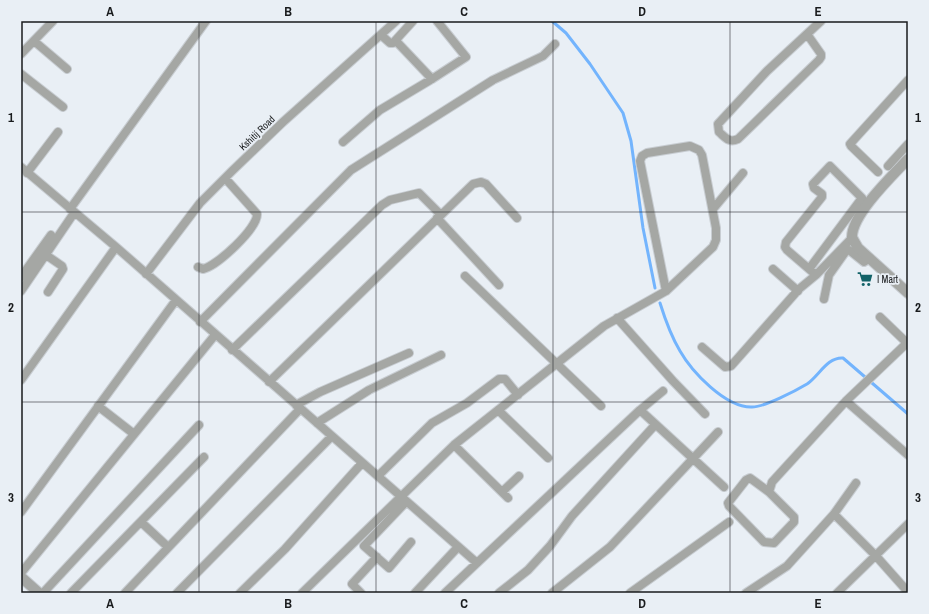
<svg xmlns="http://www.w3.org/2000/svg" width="929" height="614" font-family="'Archivo Narrow',sans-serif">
	<rect width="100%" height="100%" fill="#e9eff5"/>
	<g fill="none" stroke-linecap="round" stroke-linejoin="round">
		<!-- stream -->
		<path stroke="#73b4fd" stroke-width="3" d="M552 21 566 33 590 64 623 113 631 141 643 228 655 288
			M660 303C665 319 671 336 680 351 692 372 725 407 751 407 763 408 797 390 807 384 819 376 827 357 843 358L908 414"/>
		<defs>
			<path id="minor" d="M807 34 821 54V57L819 60 738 139C729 143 726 138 719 132L718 124 767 71 821 21
				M381 35 390 43H393L413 21
				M34 41 67 69
				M396 41 432 79
				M21 54 53 21
				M21 74 63 107
				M343 142 380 110 432 79 466 57 437 21
				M888 166 908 144
				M21 167 116 247 332 436 177 593
				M878 172 851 146 850 144 908 80
				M27 173 58 132
				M70 209 206 21
				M713 209 743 173
				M437 218 499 285
				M46 255 62 266 63 269 48 292
				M198 267 203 269C217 266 258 228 257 214L225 178
				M773 269 798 291
				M809 269 862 198 830 166 813 184 814 188 822 194V197L786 242 785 247 787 250 816 275
				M146 274 200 203 232 171 283 122 396 21
				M465 276 601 406
				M21 277 51 235
				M21 291 74 213
				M824 299 829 275 846 251 849 250 864 262 870 258
				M880 317 907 343
				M617 318 673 381 705 414
				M200 322 351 170 493 80 543 56 555 44
				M702 347 725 367 731 366 799 289 816 275 852 238
				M232 350 382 205 390 200 419 193 441 215
				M21 380 116 247
				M269 382 473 184 481 182 486 184 517 218
				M846 401 908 455
				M296 405 320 392 409 353
				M98 406 134 434
				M498 410 548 458
				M640 410 724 487
				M317 423 369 390 441 355
				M332 436 477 563
				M454 445 508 498
				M378 476 432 423 467 403 499 379H505L518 395
				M502 492 519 476
				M769 492 750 478 746 480 728 503 729 506 764 542 774 543 794 522V517L769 492 772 482 846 401 908 342
				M406 502 364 546 389 568 411 542
				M21 512 176 300
				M834 514 876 556 908 592
				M141 522 168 547
				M21 573 215 335
				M43 593 199 425
				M71 593 204 457
				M125 593 300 409
				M240 593 285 549 362 463
				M302 593 454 445 604 326 666 291 713 247 716 240V228L702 155 699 150 690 146 647 153 642 156 640 161 666 291
				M361 593 352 584 377 557
				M415 593 458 547
				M445 593 640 410 663 391
				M499 593 528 570 550 546 572 516 655 425
				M552 593 610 547 718 432
				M630 593 729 522
				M746 593 787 566 834 514 856 483
				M837 593 908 524"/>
			<path id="tertiary" d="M908 159C893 175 852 214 852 237 853 240 856 244 858 248L908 293
				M21 577 39 593"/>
		</defs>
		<!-- minor casing -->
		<use href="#minor" stroke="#c8cdd2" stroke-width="10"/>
		<!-- tertiary casing -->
		<use href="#tertiary" stroke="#c8cdd2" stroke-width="12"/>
		<!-- minor -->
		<use href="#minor" stroke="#a5a7a4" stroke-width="8"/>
		<!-- tertiary -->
		<use href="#tertiary" stroke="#a5a7a4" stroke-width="10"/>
	</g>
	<!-- grid -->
	<path fill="none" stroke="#191b1d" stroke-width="1" stroke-opacity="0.55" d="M199 21V593M376 21V593M553 21V593M730 21V593M21 212H908M21 402H908"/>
	<!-- icons -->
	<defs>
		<symbol id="supermarket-bare" viewBox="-9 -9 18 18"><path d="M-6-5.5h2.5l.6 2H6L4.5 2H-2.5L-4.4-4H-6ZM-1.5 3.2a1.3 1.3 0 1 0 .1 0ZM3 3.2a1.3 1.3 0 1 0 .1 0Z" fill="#126268" stroke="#e9eff5" stroke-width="2.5" paint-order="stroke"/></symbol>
	</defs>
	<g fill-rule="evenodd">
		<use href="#supermarket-bare" x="854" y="268" width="22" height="22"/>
	</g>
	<g text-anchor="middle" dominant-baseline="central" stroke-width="3.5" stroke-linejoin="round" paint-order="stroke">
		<!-- street labels -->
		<g font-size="10" fill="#191b1d" stroke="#e9eff5">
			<text transform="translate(257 133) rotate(-44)">Kshitij Road</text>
		</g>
		<!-- poi labels -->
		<g font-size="10" fill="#191b1d" stroke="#e9eff5" text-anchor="start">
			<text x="877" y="279">I Mart</text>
		</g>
	</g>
	<!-- border -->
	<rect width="929" height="614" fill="none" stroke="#e9eff5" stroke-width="44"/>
	<rect x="22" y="22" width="885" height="570" fill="none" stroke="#191b1d" stroke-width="1.5"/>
	<g font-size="13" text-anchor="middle" font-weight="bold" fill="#191b1d">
		<text x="110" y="16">A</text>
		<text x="288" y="16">B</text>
		<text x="464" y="16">C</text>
		<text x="642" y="16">D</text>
		<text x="818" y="16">E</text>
		<text x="11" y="122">1</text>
		<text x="918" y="122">1</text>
		<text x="11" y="312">2</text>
		<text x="918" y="312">2</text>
		<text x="11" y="502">3</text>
		<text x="918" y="502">3</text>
		<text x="110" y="608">A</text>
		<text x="288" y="608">B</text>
		<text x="464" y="608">C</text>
		<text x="642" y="608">D</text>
		<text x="818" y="608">E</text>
	</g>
</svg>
